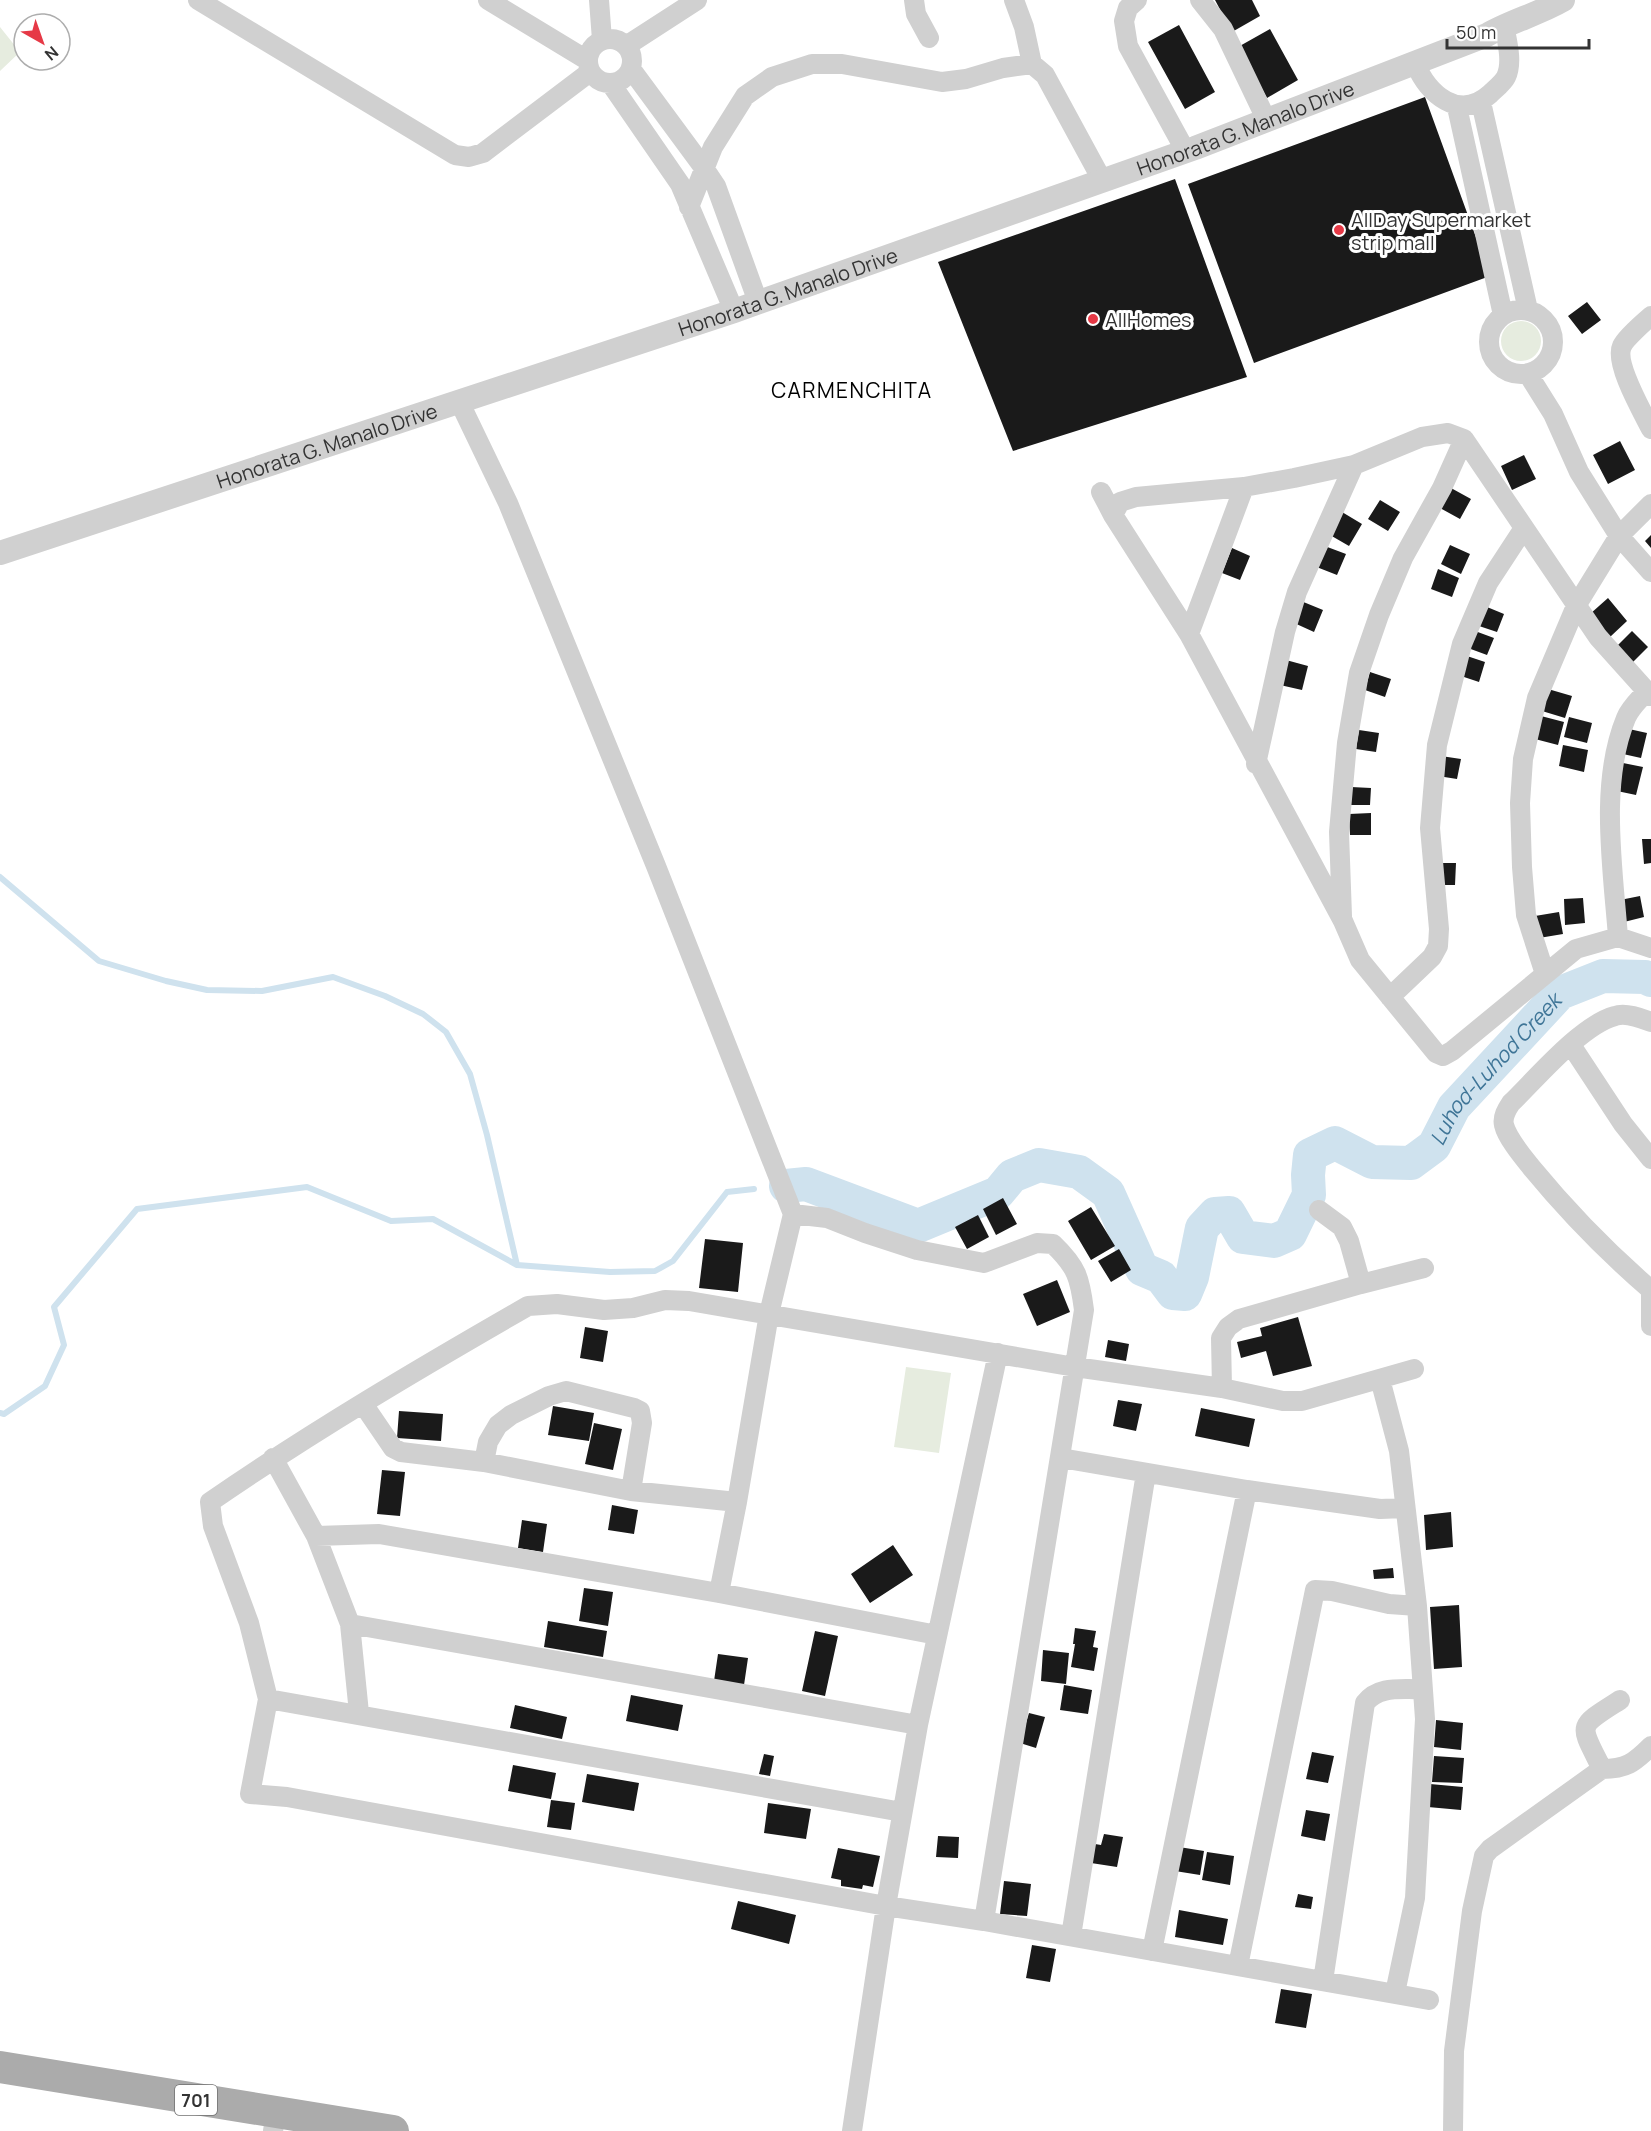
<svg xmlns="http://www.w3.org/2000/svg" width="1651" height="2131" font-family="Manrope,sans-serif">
	<rect width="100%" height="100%" fill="#fff"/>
	<!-- green -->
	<path fill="#e6ecdf" d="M0 27 20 52 0 71Z
		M1501 341a20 20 0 1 1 40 0a20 20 0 1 1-40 0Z
		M906 1367 951 1373 939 1453 894 1447Z"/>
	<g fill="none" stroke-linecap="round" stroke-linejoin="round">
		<!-- stream -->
		<path stroke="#cfe2ee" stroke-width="6" d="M0 877 99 961 166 981 207 990 262 991 333 977 385 996 423 1014 446 1032 470 1074 487 1135 517 1265
			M0 1413 4 1414 45 1386 64 1345 54 1307 137 1209 307 1187 391 1221 433 1219 517 1265 610 1272 655 1271 673 1261 727 1192 754 1189"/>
		<!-- river -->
		<path stroke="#cfe2ee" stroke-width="34" id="s1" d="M786 1186 806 1184 918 1226 998 1193 1012 1176 1039 1165 1079 1172 1108 1193 1142 1269 1161 1277 1173 1293 1185 1294 1192 1277 1202 1228 1215 1214 1229 1213 1243 1237 1274 1241 1290 1234 1309 1195 1308 1175 1310 1155 1335 1143 1372 1162 1411 1163 1434 1146 1454 1107 1560 993 1603 976 1645 977 1651 980"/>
	</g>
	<!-- building -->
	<path fill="#1a1a1a" d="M1215 0H1252L1260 16 1232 32Z
		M1179 25 1215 92 1185 109 1148 42Z
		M1270 29 1298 80 1267 98 1238 47Z
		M1425 97 1490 276 1254 363 1188 184Z
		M1175 179 1247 377 1013 451 938 262Z
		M1587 302 1601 320 1582 334 1568 316Z
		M1620 441 1635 470 1608 484 1593 455Z
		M1524 455 1536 479 1512 490 1501 466Z
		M1451 488 1471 499 1460 519 1440 508Z
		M1380 500 1400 512 1388 531 1368 519Z
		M1342 512 1362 524 1349 546 1330 535Z
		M1651 535V548L1645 541Z
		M1322 545 1346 554 1337 575 1314 566Z
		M1450 545 1470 554 1461 574 1441 564Z
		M1232 548 1250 556 1240 580 1222 573Z
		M1438 569 1459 578 1452 597 1431 589Z
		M1608 598 1627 621 1610 637 1590 614Z
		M1301 601 1323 610 1314 632 1292 622Z
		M1487 607 1504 614 1497 632 1479 626Z
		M1475 631 1494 638 1487 655 1468 648Z
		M1632 631 1648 647 1631 664 1615 648Z
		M1464 655 1485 662 1479 682 1458 675Z
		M1286 660 1308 666 1302 690 1280 685Z
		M1370 672 1391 679 1385 697 1365 690Z
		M1548 689 1572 696 1565 718 1542 711Z
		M1541 716 1564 722 1558 745 1535 739Z
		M1569 717 1592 723 1587 743 1564 737Z
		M1629 729 1647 733 1641 758 1623 754Z
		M1359 730 1379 733 1376 752 1356 749Z
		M1563 745 1588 750 1584 772 1559 766Z
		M1441 756 1461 759 1457 779 1438 776Z
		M1623 763 1643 767 1636 795 1617 791Z
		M1351 787 1371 788 1370 805H1351Z
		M1371 813V835H1350L1349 814Z
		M1642 839H1651V863L1644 864Z
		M1439 863H1456L1455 885H1439Z
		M1640 896 1644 917 1620 923 1615 901Z
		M1583 898 1585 923 1565 925 1564 899Z
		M1559 912 1563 934 1539 938 1535 916Z
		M1003 1198 1017 1224 996 1235 983 1209Z
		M1091 1207 1115 1246 1091 1260 1068 1221Z
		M978 1215 989 1237 967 1249 955 1227Z
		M705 1239 743 1243 738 1292 699 1288Z
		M1119 1249 1131 1270 1111 1282 1098 1261Z
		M1057 1280 1070 1312 1037 1326 1023 1294Z
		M1298 1317 1312 1366 1273 1376 1266 1351 1241 1358 1237 1342 1262 1336 1260 1328Z
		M585 1327 608 1331 603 1362 580 1358Z
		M1108 1340 1129 1344 1126 1361 1105 1357Z
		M1118 1400 1142 1404 1136 1431 1113 1426Z
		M553 1406 594 1413 589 1441 548 1435Z
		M1201 1408 1255 1419 1249 1447 1195 1436Z
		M399 1411 443 1414 441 1441 397 1438Z
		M594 1423 622 1429 613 1470 585 1464Z
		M382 1470 405 1472 400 1516 377 1514Z
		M612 1505 638 1510 634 1534 608 1530Z
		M1451 1512 1453 1547 1426 1550 1424 1515Z
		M522 1520 547 1524 543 1552 518 1548Z
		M893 1545 913 1575 870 1603 851 1574Z
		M1393 1568 1394 1578 1374 1579 1373 1570Z
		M584 1588 613 1592 608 1626 579 1621Z
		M1459 1605 1462 1667 1434 1669 1430 1607Z
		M548 1621 607 1631 603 1657 544 1647Z
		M1075 1628 1096 1631 1093 1647 1098 1648 1094 1671 1071 1667 1075 1644H1073Z
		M815 1631 838 1636 825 1696 802 1691Z
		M1043 1650 1069 1653 1066 1684 1041 1681Z
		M718 1654 748 1658 744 1685 714 1681Z
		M1064 1685 1092 1690 1088 1714 1060 1710Z
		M631 1695 683 1705 678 1731 626 1721Z
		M515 1705 567 1717 562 1739 510 1728Z
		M1029 1713 1045 1717 1036 1748 1020 1743Z
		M1436 1720 1463 1723 1461 1750 1434 1747Z
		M1312 1752 1334 1756 1328 1783 1306 1779Z
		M764 1754 774 1756 770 1776 759 1774Z
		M1434 1756 1464 1758 1462 1783 1432 1782Z
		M513 1765 556 1773 551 1799 508 1791Z
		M587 1774 639 1783 634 1811 582 1802Z
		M1430 1784 1463 1787 1461 1810 1428 1807Z
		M551 1800 575 1803 571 1830 547 1827Z
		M768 1803 811 1809 806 1839 764 1833Z
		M1306 1810 1330 1814 1325 1841 1301 1836Z
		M1104 1834 1123 1837 1117 1867 1091 1863 1095 1844 1101 1845Z
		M938 1836 959 1837 958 1858 936 1857Z
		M1179 1847 1204 1851 1200 1875 1175 1871Z
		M838 1848 880 1856 873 1887 863 1885 862 1889 841 1886V1880L831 1878Z
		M1207 1852 1234 1856 1230 1885 1202 1880Z
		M1004 1881 1031 1884 1027 1916 1000 1914Z
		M1298 1894 1313 1897 1311 1909 1295 1907Z
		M738 1901 796 1915 789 1944 731 1929Z
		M1179 1910 1228 1919 1223 1945 1175 1937Z
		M1032 1945 1056 1949 1050 1982 1026 1978Z
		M1281 1989 1312 1994 1306 2028 1275 2023Z"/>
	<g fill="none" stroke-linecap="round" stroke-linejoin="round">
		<!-- minor -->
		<path stroke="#d0d0d0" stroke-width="20" d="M198 0 455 155 469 157 483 153 590 72
			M488 0 587 60
			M599 0 602 40
			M914 0 916 14 929 38
			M1014 0 1024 27 1032 64
			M1137 0 1128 8 1124 21 1128 46 1185 150
			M1200 0 1223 29 1267 121
			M588 61a22 22 0 1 1 44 0a22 22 0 1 1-44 0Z
			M626 46 697 0
			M1415 63C1428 94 1459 122 1490 94 1495 89 1503 83 1506 77 1513 62 1507 41 1504 25
			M631 69 704 168 716 186 758 302
			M611 84 680 184 734 311
			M1481 102 1528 310
			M1457 107 1503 315
			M689 207 713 147 745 96 772 77 812 64H842L942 82 966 79 1003 68 1032 64 1045 75 1102 180
			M1489 342a32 32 0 1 1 64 0a32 32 0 1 1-64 0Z
			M1651 316C1644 322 1625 339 1622 346 1614 363 1643 413 1651 429
			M1528 374 1553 414 1579 472 1619 536 1651 572
			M459 401 508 503 656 866 793 1214 769 1314 737 1502 719 1593
			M1101 492 1113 515 1189 634 1343 921 1360 960 1436 1053 1443 1056 1452 1051 1576 949 1618 937 1651 948
			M1113 515 1120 502 1136 497 1244 487 1294 478 1354 465 1422 437 1448 433 1464 439 1598 637 1651 696
			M1189 634 1244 487
			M1256 764 1285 632 1297 592 1354 465
			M1342 916 1339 832 1347 743 1359 673 1379 615 1403 558 1442 488 1464 439
			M1618 937C1613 869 1599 783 1626 718 1630 708 1639 700 1646 692
			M1545 974 1526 915 1522 867 1520 803 1523 759 1537 698 1576 606 1619 536 1651 504
			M1390 997 1432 957 1438 946 1439 929 1430 828 1437 745 1462 644 1488 583 1524 528
			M1651 1022C1641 1018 1625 1012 1615 1016 1581 1025 1536 1079 1511 1103 1507 1109 1502 1117 1504 1125 1507 1138 1523 1157 1531 1167 1568 1212 1607 1252 1651 1290
			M1571 1045 1623 1124 1651 1159
			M1319 1210 1342 1227 1349 1241 1361 1284
			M793 1214 827 1218 865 1233 917 1250 984 1263 1037 1243 1053 1244C1077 1267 1080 1278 1084 1310L984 1921
			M1651 1294V1326
			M1414 1369 1302 1401H1283L1222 1388 1075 1367 689 1301 665 1300 633 1308 604 1310 557 1304 528 1306C420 1368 313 1431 210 1502L213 1526 249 1623 268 1699 250 1794 287 1797 886 1906 984 1921 1429 2000
			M1380 1379 1399 1451 1417 1606 1425 1719 1415 1898 1395 1993
			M1222 1388 1221 1338 1228 1327 1239 1319 1361 1284 1424 1268
			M363 1404 393 1448 401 1452 484 1462 631 1491 737 1502
			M273 1458 316 1536 350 1624 359 1713
			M1061 1458 1247 1490 1380 1509 1405 1508
			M484 1462 488 1442 498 1425 511 1415 549 1396 566 1391 634 1408 640 1411 642 1423 631 1491
			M316 1536 379 1534 719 1593 937 1635
			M350 1624 918 1725
			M268 1699 902 1812
			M1602 1769C1579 1723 1576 1728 1620 1700
			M1071 1936 1146 1473
			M1152 1951 1247 1490
			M1238 1966 1315 1590 1332 1591 1389 1604 1417 1606
			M1323 1981 1365 1703C1379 1685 1402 1690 1422 1689
			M273 2131 276 2113
			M852 2131 886 1906 918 1725 998 1353
			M1453 2131 1454 2051 1472 1911 1484 1856 1490 1849 1602 1769C1626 1769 1634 1763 1651 1746"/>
		<!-- tertiary -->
		<path stroke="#d0d0d0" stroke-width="24" id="s2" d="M0 553 734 311 1195 148 1487 35C1511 21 1539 14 1563 0"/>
		<!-- primary -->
		<path stroke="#ababab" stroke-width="32" d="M0 2067 393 2131"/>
	</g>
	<!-- markers -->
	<g fill="#e63946" stroke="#fff" stroke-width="2">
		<circle cx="1339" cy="230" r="6"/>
		<circle cx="1093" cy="319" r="6"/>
	</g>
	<g text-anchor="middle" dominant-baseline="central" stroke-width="6" stroke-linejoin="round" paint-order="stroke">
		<!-- shield labels -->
		<rect fill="#fff" stroke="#707070" stroke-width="1.5" x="175" y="2085" width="42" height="30" rx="4.5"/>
		<g font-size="18" font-weight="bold" fill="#333">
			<text x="196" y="2100">701</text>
		</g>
		<!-- street labels -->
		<g font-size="20" fill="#333" stroke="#fff">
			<text stroke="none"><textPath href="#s2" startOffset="1316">Honorata G. Manalo Drive</textPath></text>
			<text stroke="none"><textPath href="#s2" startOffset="830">Honorata G. Manalo Drive</textPath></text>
			<text stroke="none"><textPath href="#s2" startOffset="344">Honorata G. Manalo Drive</textPath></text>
		</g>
		<!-- poi labels -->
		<g font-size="20" fill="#333" stroke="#fff" text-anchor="start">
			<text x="1351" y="219">AllDay Supermarket<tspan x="1351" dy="23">strip mall</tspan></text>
			<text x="1105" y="319">AllHomes</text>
		</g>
		<!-- neighbourhood labels -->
		<g font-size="21" letter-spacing="1.5" fill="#000" stroke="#fff">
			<text x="852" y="390">CARMENCHITA</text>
		</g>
		<!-- water labels -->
		<g font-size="21" font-style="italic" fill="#3f7597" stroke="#fff">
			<text stroke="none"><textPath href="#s1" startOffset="987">Luhod-Luhod Creek</textPath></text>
		</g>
	</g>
	<!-- north arrow -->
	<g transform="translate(42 42) rotate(140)"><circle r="28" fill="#ffffff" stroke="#adadad" stroke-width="1.5"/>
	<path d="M0-4.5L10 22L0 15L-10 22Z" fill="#e63946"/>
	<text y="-9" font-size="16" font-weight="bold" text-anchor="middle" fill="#333333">N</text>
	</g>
	<!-- scale -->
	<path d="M1447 39v9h142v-9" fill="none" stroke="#333333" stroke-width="3"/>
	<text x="1456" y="39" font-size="18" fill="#333333" stroke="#ffffff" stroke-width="4.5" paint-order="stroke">50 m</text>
</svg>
